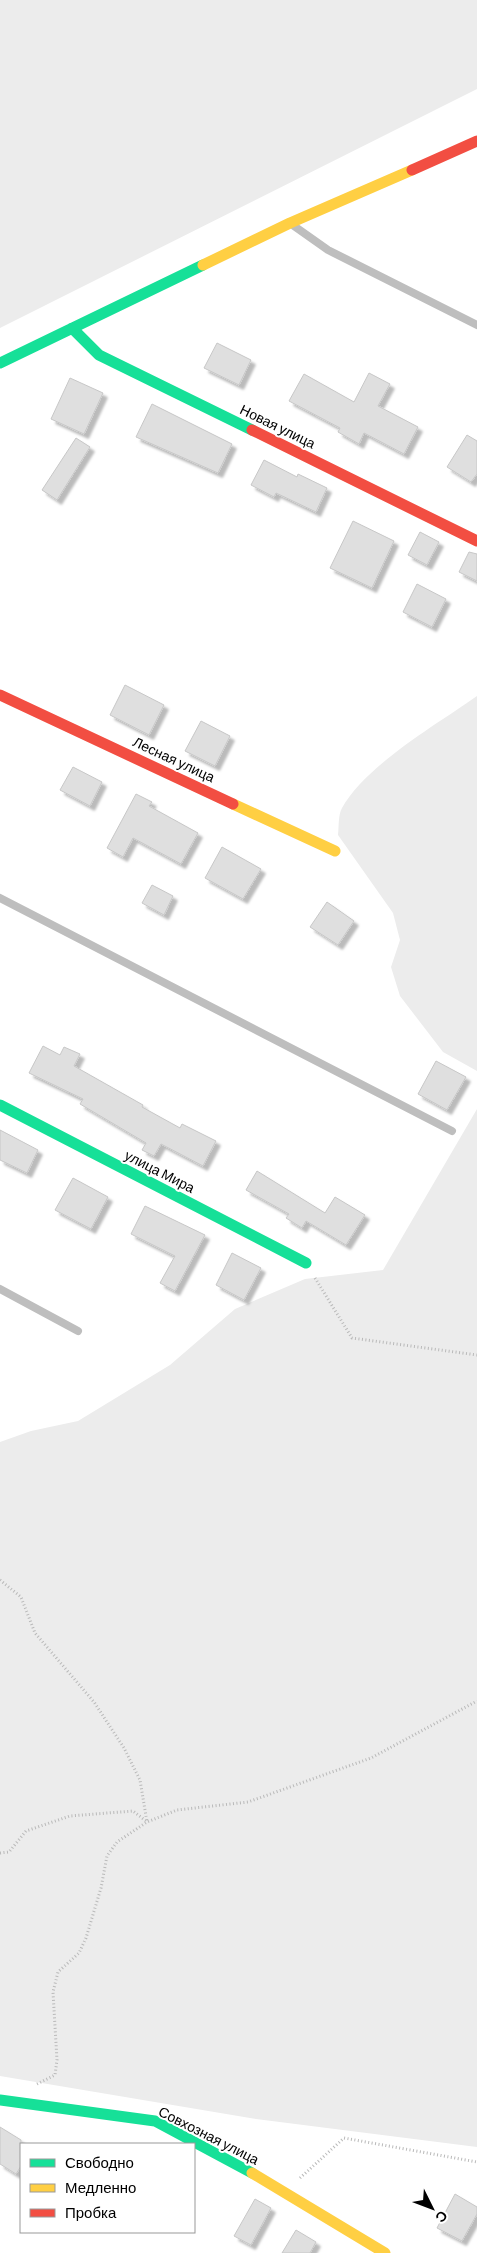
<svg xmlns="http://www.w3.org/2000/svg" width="477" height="2253" font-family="Barlow,sans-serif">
	<defs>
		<filter id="shadow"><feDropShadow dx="4.5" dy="4.5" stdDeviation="1" flood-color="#0004"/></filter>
	</defs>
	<rect width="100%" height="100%" fill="#fff"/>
	<!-- green -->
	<path fill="#ececec" d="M0 0H477V89L0 328Z
		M477 696V1071L443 1052 400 996 391 967 400 940 393 913 338 835C339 827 338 815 342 808 366 765 436 725 477 696Z
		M477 1109V2147L256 2119 0 2076V1442L31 1431 78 1421 170 1365 235 1309 305 1279 383 1270Z"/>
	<!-- building -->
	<path fill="#dfdfdf" stroke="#c7c7c7" filter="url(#shadow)" d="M217 343 251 360 239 385 204 368Z
		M369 373 390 384 378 406 418 427 404 454 364 433 359 444 338 432 340 428 289 401 304 374 354 402Z
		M70 378 103 393 84 434 51 419Z
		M152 404 232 444 218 473 136 437Z
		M467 435 477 441V474L471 482 447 467Z
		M76 438 90 447 57 500 42 490Z
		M264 460 297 477 298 474 327 488 316 512 276 493 274 497 251 485Z
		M353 521 394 541 372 588 330 568Z
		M420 532 439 542 427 565 408 555Z
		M469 552 477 554V581L459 572Z
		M417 584 446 599 432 627 403 612Z
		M125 685 164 705 149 735 110 715Z
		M201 721 230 736 215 766 185 751Z
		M73 767 102 782 90 806 60 790Z
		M136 794 152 802 149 806 198 833 181 864 133 838 123 857 107 848Z
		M222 847 261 869 243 899 205 878Z
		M152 885 173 896 164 915 142 903Z
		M327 902 354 921 338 945 310 927Z
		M43 1046 60 1055 64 1047 80 1054 74 1066 143 1105 142 1107 180 1128 182 1124 216 1141 203 1166 161 1144 154 1156 142 1150 146 1143 80 1104 83 1099 29 1073Z
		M436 1061 466 1077 447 1110 418 1094Z
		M0 1130 38 1150 27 1173 0 1160Z
		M257 1171 325 1213 335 1197 365 1215 346 1245 306 1221 302 1228 286 1218 289 1214 246 1190Z
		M73 1178 108 1197 91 1229 55 1210Z
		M145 1206 205 1235 175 1291 160 1283 175 1256 131 1234Z
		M232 1253 261 1268 244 1300 216 1285Z
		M0 2127 21 2140V2166L16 2174 0 2164Z
		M455 2194 477 2207V2214L462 2241 437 2228Z
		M255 2199 271 2208 251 2245 234 2236Z
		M296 2230 316 2242 310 2253H282Z"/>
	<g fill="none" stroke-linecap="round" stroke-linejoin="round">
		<!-- path -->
		<path stroke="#b9b9b9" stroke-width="3" stroke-dasharray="1 2.5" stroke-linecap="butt" d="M315 1278 352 1338 477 1355
			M0 1580 21 1597 35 1633 94 1702 124 1748 140 1780 147 1822
			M0 1853 9 1852 26 1831 70 1816 133 1811 146 1821
			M37 2084 55 2075 57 2060 53 1992 58 1972 79 1953 86 1938 101 1888 107 1856 117 1842 147 1822 177 1810 248 1802 371 1758 477 1701
			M300 2178 344 2138 477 2162"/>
		<!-- lane -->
		<path stroke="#bebebe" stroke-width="8" d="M294 226 328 250 477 325
			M0 898 452 1131
			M0 1289 78 1331"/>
		<!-- fast -->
		<path stroke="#16e098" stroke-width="11" d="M72 328 99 355 252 430
			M0 363 203 265
			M0 1105 306 1263
			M0 2100 155 2121 252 2173"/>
		<!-- slow -->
		<path stroke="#ffcf43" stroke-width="11" d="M203 265 290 223 412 170
			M233 804 335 851
			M252 2173 385 2253"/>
		<!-- jam -->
		<path stroke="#f24e42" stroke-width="11" d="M412 170 477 141
			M252 430 477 541
			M0 695 233 804"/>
	</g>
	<g text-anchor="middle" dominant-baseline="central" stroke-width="4" stroke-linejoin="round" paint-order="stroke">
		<!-- street labels -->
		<g font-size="14" fill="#000" stroke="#fff">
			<text transform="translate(278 426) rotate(26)">Новая улица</text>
			<text transform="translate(174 759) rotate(25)">Лесная улица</text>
			<text transform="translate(160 1171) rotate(27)">улица Мира</text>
			<text transform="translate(209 2135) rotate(27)">Совхозная улица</text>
		</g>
	</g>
	<!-- legend -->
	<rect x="20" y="2143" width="175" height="90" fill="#ffffff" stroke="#999999"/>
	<rect x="30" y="2159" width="25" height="8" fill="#16e098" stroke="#999999"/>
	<text x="65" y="2168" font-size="15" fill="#000000">Свободно</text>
	<rect x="30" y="2184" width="25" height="8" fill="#ffcf43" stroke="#999999"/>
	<text x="65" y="2193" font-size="15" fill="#000000">Медленно</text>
	<rect x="30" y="2209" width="25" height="8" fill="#f24e42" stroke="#999999"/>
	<text x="65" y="2218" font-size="15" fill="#000000">Пробка</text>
	<!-- north arrow -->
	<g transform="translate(432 2208) rotate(132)" stroke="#ffffff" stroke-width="4" paint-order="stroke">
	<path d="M0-4L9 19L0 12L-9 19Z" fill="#000000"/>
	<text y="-8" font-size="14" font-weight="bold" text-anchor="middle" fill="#000000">С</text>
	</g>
</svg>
